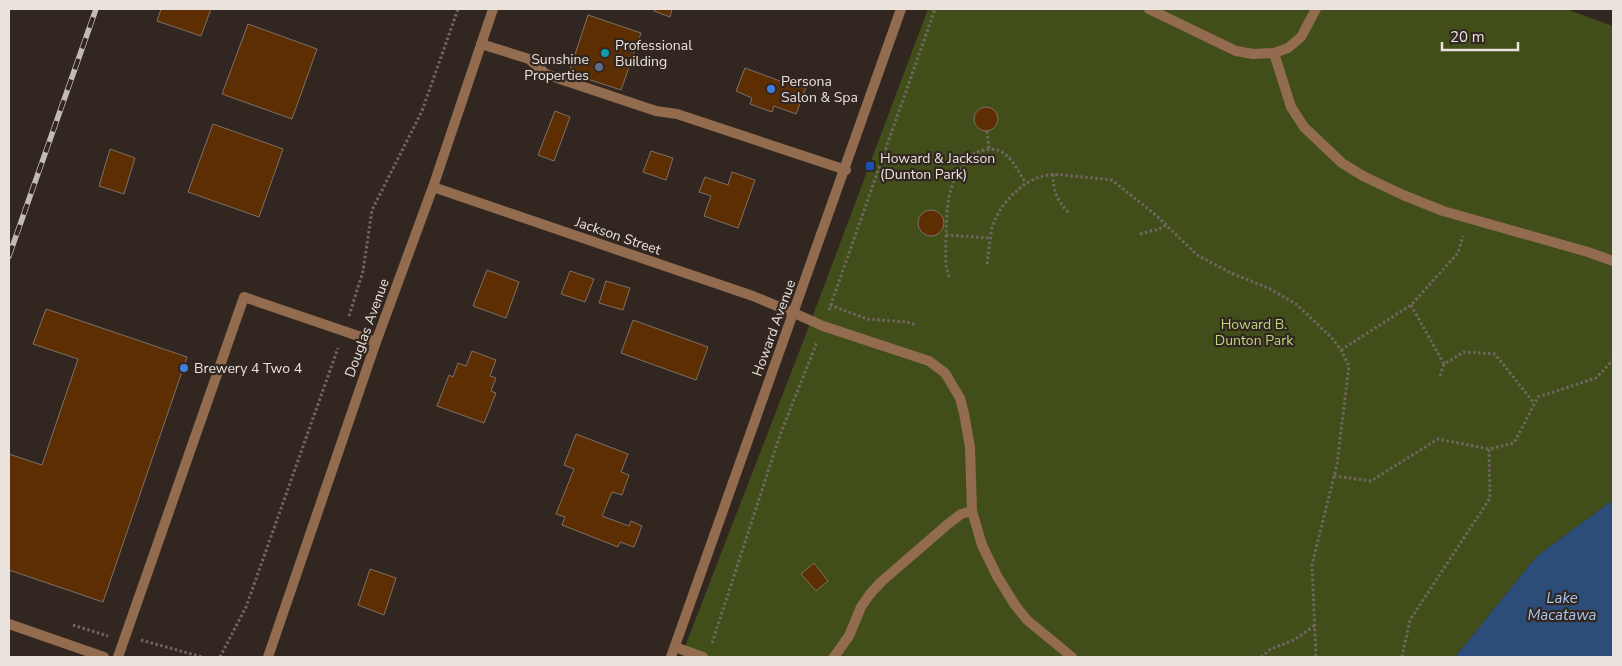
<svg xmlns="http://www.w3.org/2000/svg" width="1622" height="666" font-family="'Nunito Sans',sans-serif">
	<rect width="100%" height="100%" fill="#322720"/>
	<!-- green -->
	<path fill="#414e1a" d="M928 9H1566L1613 26V500L1537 556 1455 657H681L806 334Z"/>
	<!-- water -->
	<path fill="#2c4d7a" d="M1613 500V657H1455L1537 556Z"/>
	<!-- building -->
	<path fill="#5d2e01" stroke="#7d7067" d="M161 9H211L201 36 157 21Z
		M655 9H672L670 17 654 11Z
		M588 15 641 33 621 90 569 73Z
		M248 24 317 49 292 119 222 94Z
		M745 68 780 81 783 74 801 81 800 85 806 87 796 114 774 106 772 112 750 104 752 98 736 91Z
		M974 119a12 12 0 1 1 24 0a12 12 0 1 1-24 0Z
		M555 111 570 117 554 161 538 155Z
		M213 124 283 149 259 217 188 192Z
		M110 149 135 158 124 194 99 186Z
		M651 151 673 158 666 180 643 172Z
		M732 172 755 180 738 228 704 216 711 196 699 192 705 177 728 185Z
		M918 223a13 13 0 1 1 26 0a13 13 0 1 1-26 0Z
		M487 270 519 282 506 318 473 306Z
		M570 271 594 279 585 302 561 294Z
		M606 281 630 288 623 310 599 303Z
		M46 309 187 357 103 602 9 570V454L42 465 78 359 33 344Z
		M633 320 708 347 696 380 621 353Z
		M472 351 496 360 490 376 496 378 491 391 496 393 484 423 437 406 449 375 453 377 458 363 466 366Z
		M576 434 628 454 621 472 629 475 622 495 612 492 602 516 629 526 631 521 642 526 634 547 620 542 618 547 562 525 565 517 556 514 574 469 564 465Z
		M814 563 828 581 816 591 801 574Z
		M370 569 396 578 384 615 358 605Z"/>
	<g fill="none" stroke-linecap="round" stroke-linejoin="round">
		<!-- path -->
		<path stroke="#706660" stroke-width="3" stroke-dasharray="2.5 2.5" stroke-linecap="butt" d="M987 131 989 149
			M1053 174C1053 191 1057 201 1069 213
			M1140 234 1159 229 1166 225
			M946 235 990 238
			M987 264 992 226 1001 208 1012 195 1026 183 1039 177 1053 174 1112 180 1157 216 1197 255 1231 273 1268 288 1296 304 1332 338 1341 350 1349 366 1337 464 1312 565 1316 657
			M949 277C944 263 946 250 946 235 947 209 947 183 965 163 970 157 973 153 980 151 987 149 995 148 1002 152 1013 159 1019 173 1026 183
			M830 305 867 319 907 322 917 325
			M1411 305 1444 364 1464 352 1495 354 1534 403
			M829 310 935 9
			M349 316 363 271 372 210 422 111 458 9
			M1341 350 1411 305 1458 253 1463 236
			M1440 376 1444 364
			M1334 476 1371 481 1438 439 1489 449
			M73 625 108 636
			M141 640 202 657
			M712 643 780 435 817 342
			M220 657 246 607 338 348
			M1261 657 1271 649 1294 640 1314 626
			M1402 657 1410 620 1490 498 1489 449 1514 443 1538 397 1596 378 1613 360"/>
		<!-- service -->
		<path stroke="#936c4f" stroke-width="10" d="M1149 9 1236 51 1253 54 1274 53 1288 48 1301 37 1316 9
			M481 44 529 59 546 74 560 79 656 111 677 114 846 170
			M1274 53 1291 107 1304 127 1342 163 1363 176 1403 195 1443 211 1588 252 1613 261
			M794 313 823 326 929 361 945 373 960 398 964 413 970 447 972 511 982 545 997 576 1015 605 1027 620 1072 657
			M675 647 703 657
			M118 657 244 297 376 342
			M834 657 849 636 861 607 870 594 881 582 948 524 961 514 972 511"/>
		<!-- minor -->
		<path stroke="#936c4f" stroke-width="10" d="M433 187 753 296 794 313
			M9 624 104 657
			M671 657C747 441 826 226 901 9"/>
		<!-- tertiary -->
		<path stroke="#936c4f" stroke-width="10" d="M268 657 376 342 433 187 493 9"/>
		<defs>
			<path id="rail" d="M9 256 96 9"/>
		</defs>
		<!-- rail casing -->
		<use href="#rail" stroke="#c2bab4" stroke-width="5.5"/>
		<!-- rail -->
		<use href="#rail" stroke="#322720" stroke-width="4" stroke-dasharray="11" stroke-linecap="butt"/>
	</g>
	<!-- markers -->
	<circle fill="#0f9aa8" stroke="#322720" stroke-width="2" cx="605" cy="53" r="5"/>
	<circle fill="#5c6f8a" stroke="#322720" stroke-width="2" cx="599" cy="67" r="5"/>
	<g fill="#3f7fe0" stroke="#322720" stroke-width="2">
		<circle cx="771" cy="89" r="5"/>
		<circle cx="184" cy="368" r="5"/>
	</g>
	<rect fill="#1a4fb4" stroke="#322720" stroke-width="2" x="865" y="161" width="10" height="10" rx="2.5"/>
	<g text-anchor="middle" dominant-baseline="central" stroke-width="4.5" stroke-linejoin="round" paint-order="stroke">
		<!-- poi labels -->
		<g font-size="14" fill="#eae2dd" stroke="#322720" text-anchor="start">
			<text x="615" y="45">Professional<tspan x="615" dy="16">Building</tspan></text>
			<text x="589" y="59" text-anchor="end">Sunshine<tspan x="589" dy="16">Properties</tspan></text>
			<text x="781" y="81">Persona<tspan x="781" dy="16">Salon &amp; Spa</tspan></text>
			<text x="880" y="158">Howard &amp; Jackson<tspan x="880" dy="16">(Dunton Park)</tspan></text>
			<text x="194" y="368">Brewery 4 Two 4</text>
		</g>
		<!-- street labels -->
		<g font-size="14" fill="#eae2dd" stroke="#322720">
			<text transform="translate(618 236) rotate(19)">Jackson Street</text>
			<text transform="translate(367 328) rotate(-70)">Douglas Avenue</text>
			<text transform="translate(774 328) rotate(-70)">Howard Avenue</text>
		</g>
		<!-- park labels -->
		<g font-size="14" fill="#bcd47c" stroke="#322720">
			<text x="1254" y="324">Howard B.<tspan x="1254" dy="16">Dunton Park</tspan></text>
		</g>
		<!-- water labels -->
		<g font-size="15" font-style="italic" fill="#a8c7f2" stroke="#322720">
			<text x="1562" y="598">Lake<tspan x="1562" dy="17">Macatawa</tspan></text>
		</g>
	</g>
	<!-- border -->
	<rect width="1622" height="666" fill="none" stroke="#eae2dd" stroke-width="20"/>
	<!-- scale -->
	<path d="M1442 42v8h76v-8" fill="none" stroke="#eae2dd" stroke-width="2.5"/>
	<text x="1450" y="42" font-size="15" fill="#eae2dd" stroke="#322720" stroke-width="4" paint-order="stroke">20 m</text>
</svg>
